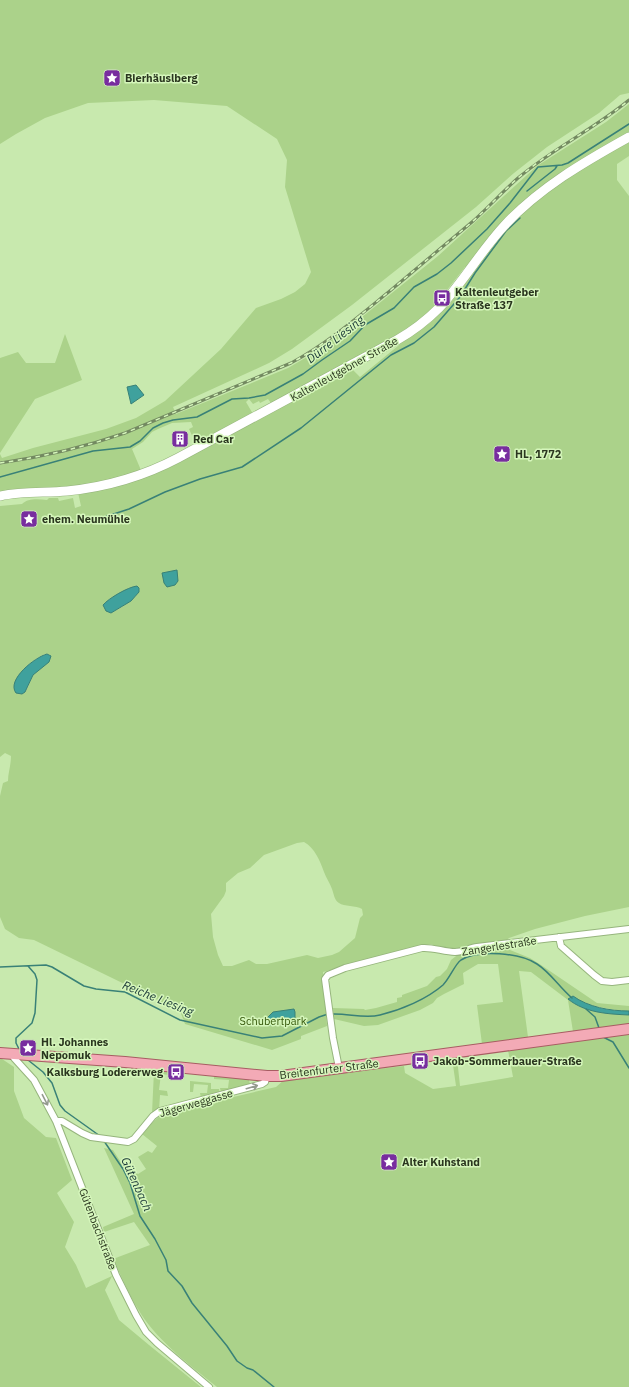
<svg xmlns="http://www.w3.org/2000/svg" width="629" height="1387" font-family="'IBM Plex Sans',sans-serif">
	<rect width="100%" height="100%" fill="#c8e9ae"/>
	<!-- green -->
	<path fill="#abd28a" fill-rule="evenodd" d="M0 0H629V93L620 95 599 113 547 147 514 173 476 207 352 305 292 349 269 363 173 407 176 414 288 368 312 354 357 321 438 256 537 166 606 122 629 104V156L617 164V180L629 196V907L585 916 535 929 509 938 506 941 458 949H444L431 944 421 945 323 972 327 1026 301 1036V1039L272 1050 185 1024 180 1011 34 940 19 938 5 929 0 917V796L3 783 8 781C8 773 11 765 11 756L5 753 0 757V506L22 504C28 498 38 499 47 500L49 498H58L59 501 73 498 75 508 81 506 77 488 0 495V454L2 458 33 448 106 429 136 418 165 401 221 349 256 308 281 299 295 292 305 284 311 272 285 187 287 160 277 139 227 106 154 100 88 103 45 118 16 134 0 144ZM465 267 473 273 452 301 430 323 404 341 360 377 350 367 143 475 132 449 143 442 152 432 158 429 172 423 191 422 193 427 189 429 196 444 253 414 246 402 249 399 253 404 259 401 260 403 268 399 271 403 392 338 420 320 436 304ZM132 587 136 596 122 607 111 613 103 605 110 599ZM45 654 50 655V660C45 665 39 668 34 673 29 680 30 692 19 694L17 679C24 668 33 659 45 654ZM304 842C315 848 320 861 324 872 326 878 330 883 332 889 334 894 334 900 339 903 344 907 356 905 362 909L363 915 360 918 355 938 339 952 332 955 318 958 307 955 267 964H256L249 960 232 966H223L218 955 213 937 211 914 224 896 226 891V883L238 873 250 868 264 855 297 843Z
		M65 334 82 380 35 399 0 453V358L18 352 26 363H55Z
		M507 945 510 950 530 958 541 965 597 1003 629 1006V1011H623C605 1008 588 1007 573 996L568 999C585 1013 608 1014 629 1015V1387H217C191 1366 159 1342 141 1314 130 1297 122 1277 113 1259L150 1245 134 1222 104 1232 103 1227 134 1214 104 1148 113 1150 122 1164 138 1174 146 1169 138 1157 148 1151 152 1153 157 1146 142 1134 155 1120 164 1113 276 1087 284 1080 404 1066 405 1073 433 1089 456 1086 452 1058H457L460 1086 513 1077 508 1050 574 1038 568 1000 531 972 519 971 528 1037 482 1044 477 1005 503 1002 498 964H478L463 973 464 984 444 994 437 998 433 1003 420 1010 378 1025 364 1026 334 1019 333 1008 364 1009 365 1010 376 1008 397 1002V998L402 997V995L427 986 436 977 440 976 447 969 451 960 460 953 465 951Z
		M0 1059H2L14 1067V1091L24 1118 46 1137 56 1138 72 1180 57 1193 74 1222 65 1247 76 1265 86 1288 112 1276 105 1290 119 1320 149 1345 201 1387H0Z
		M154 1071 168 1072 169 1075 161 1074 159 1090 167 1091 168 1096 160 1095 159 1110 152 1113Z
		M214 1076 249 1079 250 1085 221 1093 220 1088H228L229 1080 214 1079Z
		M190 1081 211 1083V1089H219L220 1094 201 1098 200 1093H207L208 1085 194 1084 193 1092H190Z"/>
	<!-- water -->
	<path fill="#3fa19d" stroke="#398177" d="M136 385 144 395 131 404 127 387Z
		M177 570 178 581 175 585 167 587 164 583 162 573Z
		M137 586 139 588V592L131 601 111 613 106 611 103 605C109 598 128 587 137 586Z
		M47 654 51 656 49 662 33 675 25 692 22 694 16 693C6 680 35 657 47 654Z
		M573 996C588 1007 610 1011 629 1011V1015C608 1014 585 1013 568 999Z
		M294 1009 295 1012V1018L290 1019 279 1018 274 1025H268L262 1023 273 1012Z"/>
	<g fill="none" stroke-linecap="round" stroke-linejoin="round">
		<!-- stream -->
		<path stroke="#398177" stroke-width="1.5" d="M527 191 555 169 557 166
			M0 477 93 451 130 447 140 441 153 428 163 423 173 420 197 417 232 399 249 398 265 395 303 374 322 360 350 341 365 325 394 308 414 287 437 274 451 263 487 229 510 203 538 167 562 165 568 163 629 124
			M89 522 129 509 165 492 200 479 242 467 301 428 391 355 414 343 434 327 460 297 475 273 506 231 520 218
			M0 967 46 965 52 967 84 986 96 989 125 992 180 1020 262 1038 282 1036 319 1017 328 1014
			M586 1009 595 1017 599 1028
			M331 1014C348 1013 364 1019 380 1015 401 1010 427 999 443 985 450 978 455 964 461 960 479 949 520 953 537 964 551 973 559 987 572 998
			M603 1037 613 1042 629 1068
			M19 1049 16 1043V1038L32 1023 35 1013 37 980 35 974 28 966
			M28 1060 43 1072 52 1083 60 1105 65 1111 100 1136
			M104 1141 123 1169 130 1183 140 1216 155 1239 166 1260 168 1271 182 1286 192 1303 227 1346 237 1361 247 1368 253 1370 274 1387"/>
		<defs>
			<path id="minor" d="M559 937 561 946 594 975 602 981 612 982 629 980
				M11 1053 14 1058 34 1080 56 1121 116 1275 136 1315 146 1332 157 1343 209 1387
				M339 1068 333 1038 325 979 328 975 345 968 422 948C433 947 444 952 455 952 462 952 470 948 477 947L629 929
				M56 1121H62L82 1133 91 1137 128 1142 134 1139 153 1116 160 1111 262 1084 265 1082 267 1076"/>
			<path id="secondary" d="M0 496C22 491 45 493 67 491 106 487 144 476 178 458L397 340C413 331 427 320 440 307 463 282 481 251 504 226 539 188 584 162 629 137"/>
			<path id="primary" d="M0 1053 125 1062 267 1076H281L629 1029"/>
		</defs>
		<!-- minor casing -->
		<use href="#minor" stroke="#96b57d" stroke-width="8"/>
		<!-- secondary casing -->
		<use href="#secondary" stroke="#96b57d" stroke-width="10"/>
		<!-- primary casing -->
		<use href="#primary" stroke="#a75d62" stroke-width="12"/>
		<!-- minor -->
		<use href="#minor" stroke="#fff" stroke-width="6"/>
		<!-- secondary -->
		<use href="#secondary" stroke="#fff" stroke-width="9"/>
		<!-- primary -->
		<use href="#primary" stroke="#f3aab6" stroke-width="10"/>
		<defs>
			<path id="rail" d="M0 463C42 457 85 447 125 433L291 363C328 343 359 316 391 290 418 267 445 245 472 222 488 208 502 192 518 178 552 149 594 129 629 100"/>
		</defs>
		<!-- rail casing -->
		<use href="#rail" stroke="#738961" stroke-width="3"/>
		<!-- rail -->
		<use href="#rail" stroke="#d5f6bb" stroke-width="1.5" stroke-dasharray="4.5" stroke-linecap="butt"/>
	</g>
	<!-- one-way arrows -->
	<defs><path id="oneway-shaft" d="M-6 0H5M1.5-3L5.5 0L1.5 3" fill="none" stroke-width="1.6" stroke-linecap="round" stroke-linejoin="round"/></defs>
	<g stroke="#949a8f">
		<use href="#oneway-shaft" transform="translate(252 1087) rotate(-16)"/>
		<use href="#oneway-shaft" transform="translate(45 1100) rotate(63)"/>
	</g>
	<!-- icons -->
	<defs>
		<symbol id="sight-square" viewBox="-11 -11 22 22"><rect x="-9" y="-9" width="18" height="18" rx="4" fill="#782d9f" stroke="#d5f6bb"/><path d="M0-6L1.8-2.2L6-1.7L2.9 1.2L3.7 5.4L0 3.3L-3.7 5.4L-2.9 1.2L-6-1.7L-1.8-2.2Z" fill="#fff"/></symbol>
		<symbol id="bus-square" viewBox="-11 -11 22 22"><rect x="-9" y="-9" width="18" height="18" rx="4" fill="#782d9f" stroke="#d5f6bb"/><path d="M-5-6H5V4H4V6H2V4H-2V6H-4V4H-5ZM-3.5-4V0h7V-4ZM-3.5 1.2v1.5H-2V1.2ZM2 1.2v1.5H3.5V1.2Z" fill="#fff"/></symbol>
		<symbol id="building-square" viewBox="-11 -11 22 22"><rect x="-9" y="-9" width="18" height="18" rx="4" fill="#782d9f" stroke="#d5f6bb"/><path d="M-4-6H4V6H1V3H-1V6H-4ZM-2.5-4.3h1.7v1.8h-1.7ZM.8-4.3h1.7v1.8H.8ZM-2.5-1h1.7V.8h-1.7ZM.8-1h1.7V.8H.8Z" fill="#fff"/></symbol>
	</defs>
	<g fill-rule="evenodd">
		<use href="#sight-square" x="102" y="68" width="20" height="20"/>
		<use href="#bus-square" x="432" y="288" width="20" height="20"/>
		<use href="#building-square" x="170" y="429" width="20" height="20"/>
		<use href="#sight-square" x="492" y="444" width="20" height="20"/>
		<use href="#sight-square" x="19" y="509" width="20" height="20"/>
		<use href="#sight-square" x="18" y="1038" width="20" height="20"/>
		<use href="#bus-square" x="410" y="1051" width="20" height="20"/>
		<use href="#bus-square" x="166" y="1062" width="20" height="20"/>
		<use href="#sight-square" x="379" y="1152" width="20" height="20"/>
	</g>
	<g text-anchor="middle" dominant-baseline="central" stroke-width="3" stroke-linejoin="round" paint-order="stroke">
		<!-- poi labels -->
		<g font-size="11" font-weight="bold" fill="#2a361f" stroke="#d5f6bb" text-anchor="start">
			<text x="125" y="78">Bierhäuslberg</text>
			<text x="455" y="292">Kaltenleutgeber<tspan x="455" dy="13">Straße 137</tspan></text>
			<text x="193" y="439">Red Car</text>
			<text x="515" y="454">HL, 1772</text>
			<text x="42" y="519">ehem. Neumühle</text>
			<text x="41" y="1042">Hl. Johannes<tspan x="41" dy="13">Nepomuk</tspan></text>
			<text x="433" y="1061">Jakob-Sommerbauer-Straße</text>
			<text x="163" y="1072" text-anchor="end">Kalksburg Lodererweg</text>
			<text x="402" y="1162">Alter Kuhstand</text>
		</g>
		<!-- street labels -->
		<g font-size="11" fill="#2a361f" stroke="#d5f6bb">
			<text transform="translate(344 369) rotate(-29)">Kaltenleutgebner Straße</text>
			<text transform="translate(499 946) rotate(-9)">Zangerlestraße</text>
			<text transform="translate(329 1069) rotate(-7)">Breitenfurter Straße</text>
			<text transform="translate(196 1103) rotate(-16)">Jägerweggasse</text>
			<text transform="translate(98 1229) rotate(69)">Gütenbachstraße</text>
		</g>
		<!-- park labels -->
		<g font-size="11" fill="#35570a" stroke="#d5f6bb">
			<text x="273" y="1021">Schubertpark</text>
		</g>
		<!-- water labels -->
		<g font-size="12" font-style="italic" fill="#183635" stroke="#d5f6bb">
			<text transform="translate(335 339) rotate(-38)">Dürre Liesing</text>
			<text transform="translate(158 998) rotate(22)">Reiche Liesing</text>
			<text transform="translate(137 1184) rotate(66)">Gütenbach</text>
		</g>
	</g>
</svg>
